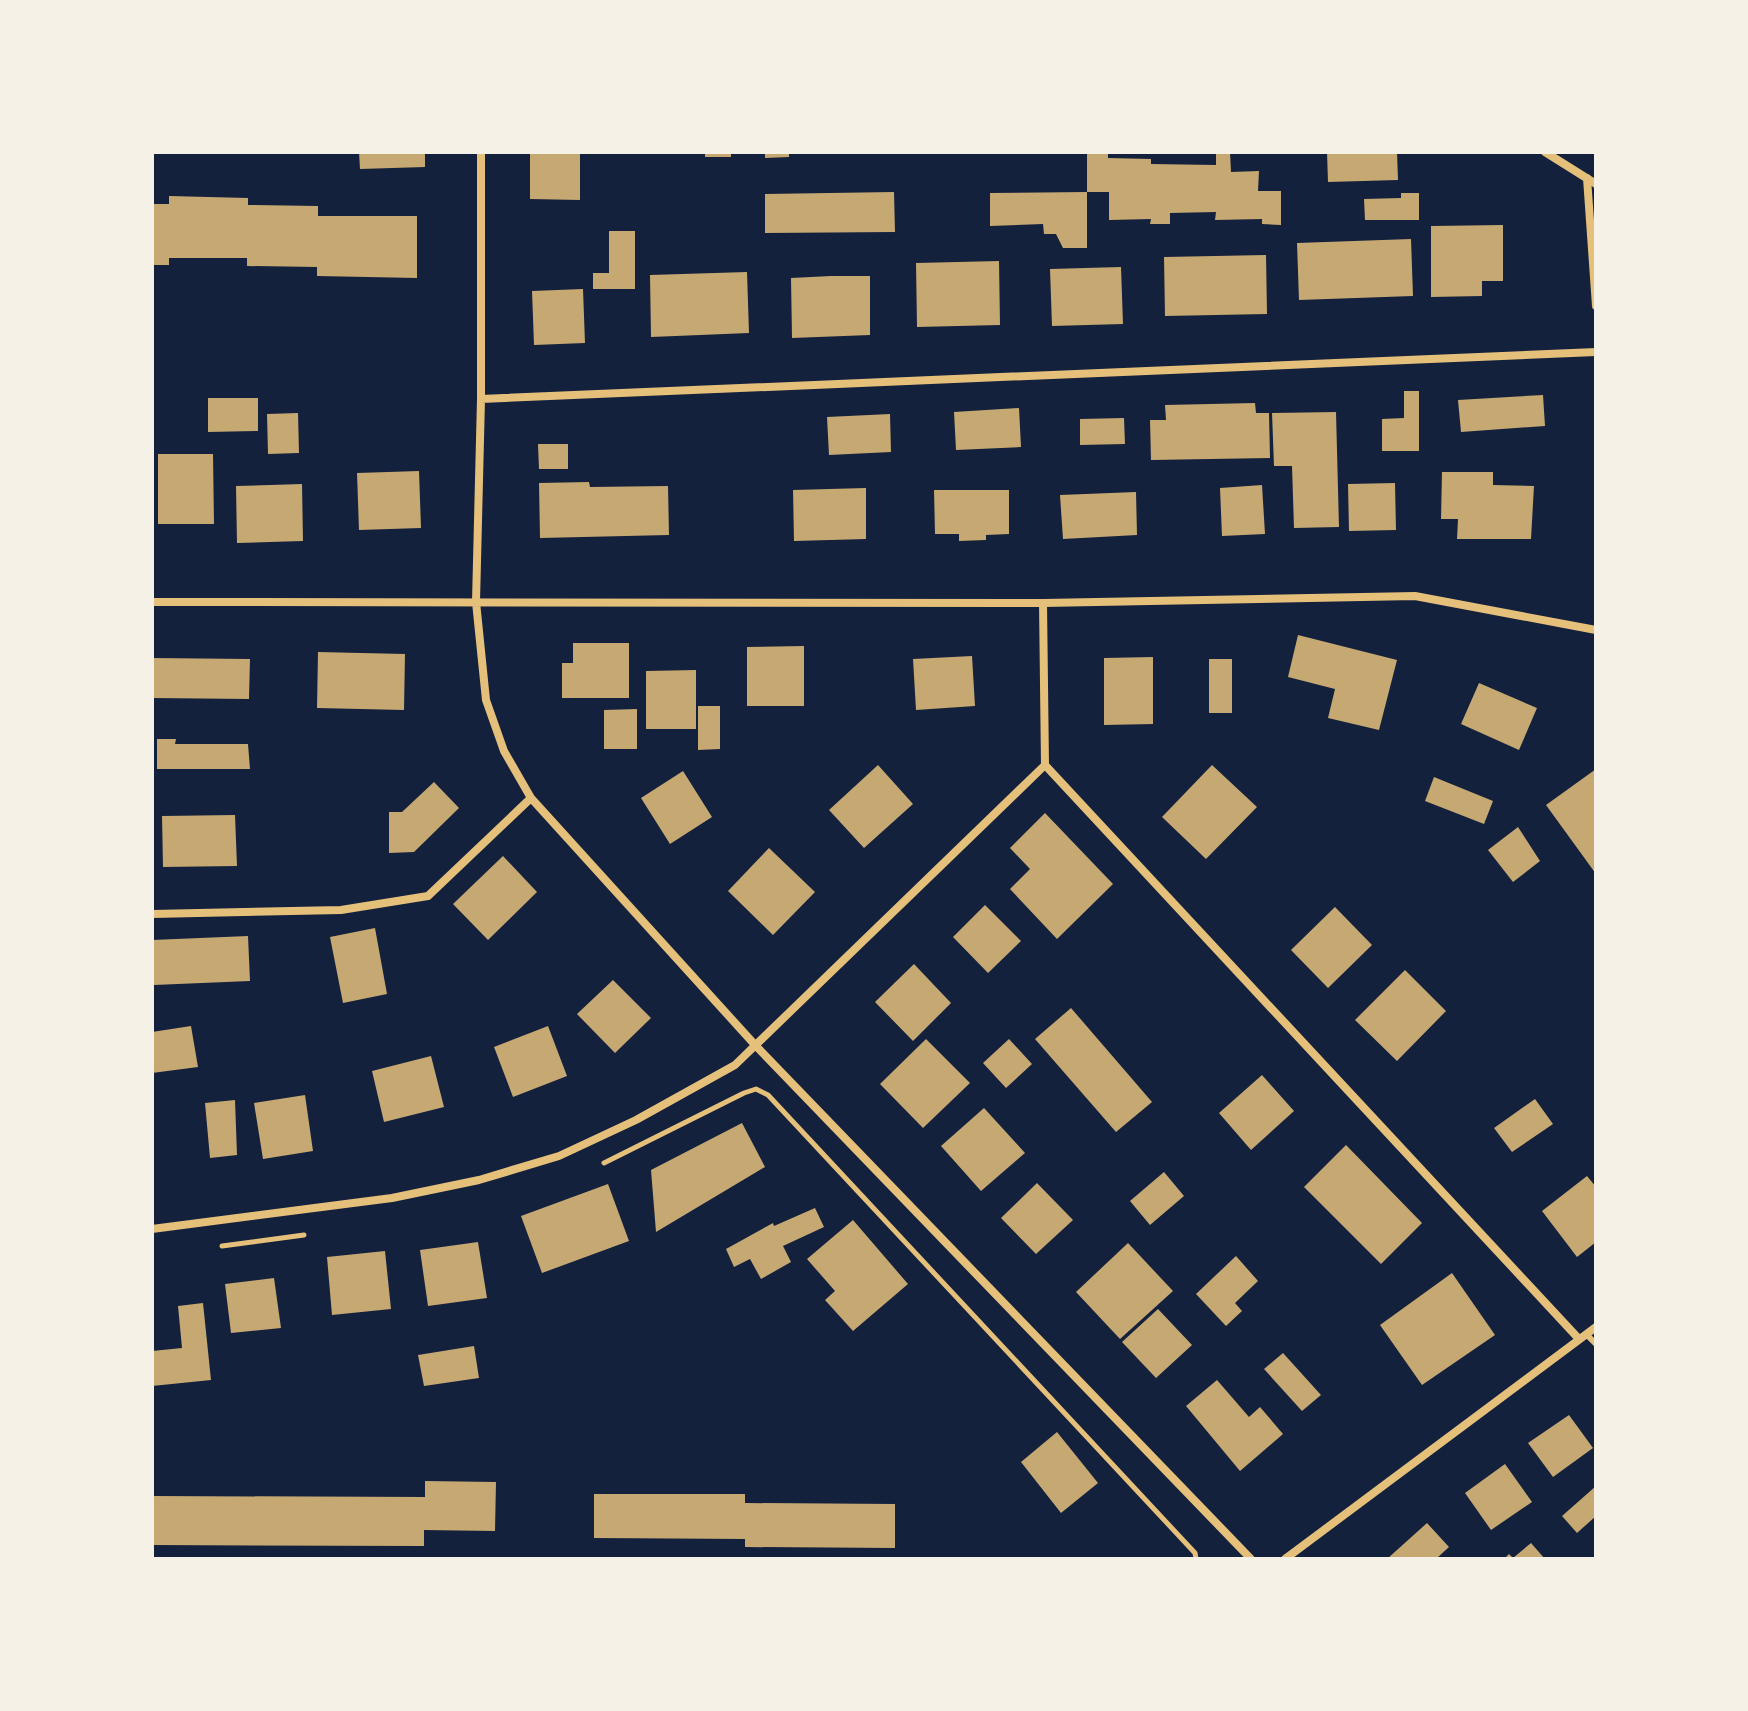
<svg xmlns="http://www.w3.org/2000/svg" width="1748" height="1711" font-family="Rubik,sans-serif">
	<rect width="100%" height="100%" fill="#14213d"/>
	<!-- building -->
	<path fill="#c6a872" d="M359 152H425V167L360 169Z
		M705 152H731V157H705Z
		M765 152H789V157L765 158Z
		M1087 152H1108V158L1151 159V164L1216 165V152H1230L1231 172 1259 171 1258 191H1281V225L1262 224V219L1215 220 1216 212 1170 213V224H1150L1151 219 1109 220V192H1087V248H1063L1056 234H1044L1043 224 990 226V193L1087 192Z
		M1327 152H1397L1398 180 1328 182Z
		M530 154H580V200L530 199Z
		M894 192 895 232 765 233V194Z
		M1401 193H1419V220H1365L1364 199 1401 198Z
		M169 196 248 198V205L318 206V216H417V278L317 276V267L247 266V258H169V265H152V204H169Z
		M1503 225V281H1482V296L1431 297V226Z
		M609 231H635V289H593V273H609Z
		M1411 239 1413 296 1299 300 1297 243Z
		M1266 255 1267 314 1165 316 1164 257Z
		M999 261 1000 325 917 327 916 263Z
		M1121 267 1123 324 1052 326 1050 269Z
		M747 272 749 333 651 337 650 275Z
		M831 276H870V335L792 338 791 278Z
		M583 289 585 343 534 345 532 291Z
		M1404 391H1419V451H1382V419L1404 418Z
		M1543 395 1545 426 1461 432 1458 400Z
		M208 398H258V431L208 432Z
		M1255 403 1256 413H1269L1270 458 1151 460 1150 420H1166L1165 405Z
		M1019 408 1021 447 956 450 954 412Z
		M1336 412 1339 527 1294 528 1292 466H1274L1272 413Z
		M298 413 299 453 268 454 267 414Z
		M890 414 891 452 829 455 827 417Z
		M1124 418 1125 444 1080 445V419Z
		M538 444H568V469H539Z
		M158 454H213L214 524H158Z
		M419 471 421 528 359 530 357 473Z
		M1442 472H1493V485L1534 486 1531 539H1457L1458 519H1441Z
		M589 482 590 487 668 486 669 535 540 538 539 483Z
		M1395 483 1396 530 1349 531 1348 484Z
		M302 484 303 541 237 543 236 486Z
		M1262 485 1265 534 1222 536 1220 488Z
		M866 488V539L794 541 793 490Z
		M934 490H1009V534L986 535V540L959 541V534H935Z
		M1136 492 1137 535 1063 539 1060 495Z
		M1298 635 1397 660 1379 730 1328 718 1335 689 1288 677Z
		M573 643H629V698H562V663H573Z
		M804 646V706H747V647Z
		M318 652 405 654 404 710 317 708Z
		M972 656 975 706 916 710 913 659Z
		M1153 657V724L1104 725V658Z
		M152 658 250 659 249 699 152 698Z
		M1209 659H1232V713H1209Z
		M696 670V729H646V671Z
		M1479 683 1537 708 1519 750 1461 724Z
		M698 706H720V749L698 750Z
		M637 709V749H604V710Z
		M157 739H176L175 744H248L250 769H157Z
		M878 765 913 804 864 848 829 810Z
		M1212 765 1257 807 1206 859 1162 817Z
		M1596 769V874L1546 805Z
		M683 771 712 817 670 844 641 798Z
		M1434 777 1493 801 1484 824 1425 801Z
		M434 782 459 808 414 852 389 853V812H402Z
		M1045 813 1113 884 1057 939 1010 889 1030 869 1010 848Z
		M235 815 237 866 163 867 162 816Z
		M1518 827 1540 861 1513 882 1488 850Z
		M769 848 815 892 773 935 728 891Z
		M503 856 537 892 488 940 453 904Z
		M985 905 1021 941 988 973 953 937Z
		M1335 907 1372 945 1328 988 1291 950Z
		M375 928 387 994 343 1003 330 937Z
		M248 936 250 981 154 985 152 940Z
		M914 964 951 1003 913 1041 875 1002Z
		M1405 970 1446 1011 1397 1061 1355 1020Z
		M613 980 651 1018 615 1053 577 1014Z
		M1071 1008 1152 1102 1116 1132 1035 1039Z
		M191 1026 198 1067 152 1073V1032Z
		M548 1026 567 1076 513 1097 494 1047Z
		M926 1039 970 1083 923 1128 880 1084Z
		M1009 1039 1032 1064 1006 1088 983 1063Z
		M431 1056 444 1107 384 1122 372 1071Z
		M1262 1075 1294 1111 1251 1150 1219 1113Z
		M305 1095 313 1151 263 1159 254 1103Z
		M1535 1099 1553 1124 1512 1152 1494 1128Z
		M235 1100 237 1155 210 1158 205 1103Z
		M984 1108 1025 1153 981 1191 941 1146Z
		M742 1123 765 1167 656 1232 651 1170Z
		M1346 1145 1422 1223 1381 1264 1304 1187Z
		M1164 1172 1184 1196 1150 1225 1130 1201Z
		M1587 1176 1596 1187V1242L1577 1257 1542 1211Z
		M1037 1183 1073 1220 1036 1254 1001 1218Z
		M608 1184 629 1241 542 1273 521 1216Z
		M815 1208 824 1227 783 1246 791 1262 761 1279 750 1259 734 1267 726 1249 773 1223 774 1226Z
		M853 1220 908 1284 853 1331 825 1300 835 1291 807 1259Z
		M478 1242 487 1298 428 1306 420 1250Z
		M1128 1243 1173 1291 1120 1339 1076 1292Z
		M385 1251 391 1309 332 1315 327 1257Z
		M1236 1256 1258 1281 1235 1303 1242 1311 1226 1326 1196 1294Z
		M1452 1273 1495 1335 1422 1385 1380 1325Z
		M274 1278 281 1328 231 1333 225 1284Z
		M203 1303 211 1380 152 1386V1351L182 1348 178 1306Z
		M1158 1309 1192 1345 1156 1378 1122 1342Z
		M474 1346 479 1378 424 1386 418 1355Z
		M1283 1353 1321 1395 1302 1411 1264 1369Z
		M1217 1380 1249 1417 1260 1407 1283 1434 1240 1471 1186 1406Z
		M1569 1415 1593 1448 1553 1477 1528 1443Z
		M1057 1432 1098 1483 1061 1513 1021 1462Z
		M1505 1464 1532 1502 1491 1530 1465 1493Z
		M425 1481 496 1482 495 1531 424 1530V1546L152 1545V1496L425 1497Z
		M1596 1486V1516L1577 1533 1562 1516Z
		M594 1494H745V1503L895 1504V1548L745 1547V1539L594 1538Z
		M1427 1523 1449 1547 1436 1559H1387Z
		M1531 1543 1545 1559H1504L1509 1554 1513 1558Z"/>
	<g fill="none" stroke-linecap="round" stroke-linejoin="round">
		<!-- path -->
		<path stroke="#e5c07b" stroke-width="5" d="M604 1163 744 1093 756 1089 768 1095 1195 1553 1196 1559
			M222 1246 304 1235"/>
		<!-- service -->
		<path stroke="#e5c07b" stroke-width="6" d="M1586 1334 1596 1344"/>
		<!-- minor -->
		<path stroke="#e5c07b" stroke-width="8" d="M481 152V399L476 602 486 700 504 751 531 798 756 1046 1251 1559
			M1545 152 1596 184
			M1587 178 1596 306
			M481 399 1596 352
			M152 602 1043 603 1415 596 1596 630
			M1045 765 1579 1339
			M152 914 341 910 428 896 531 798
			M152 1229 392 1198 479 1180 559 1156 636 1120 735 1065 1045 765 1043 603
			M1285 1559 1596 1327"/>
	</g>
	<!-- border -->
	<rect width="1748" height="1711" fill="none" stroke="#f6f1e7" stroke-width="308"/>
</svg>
